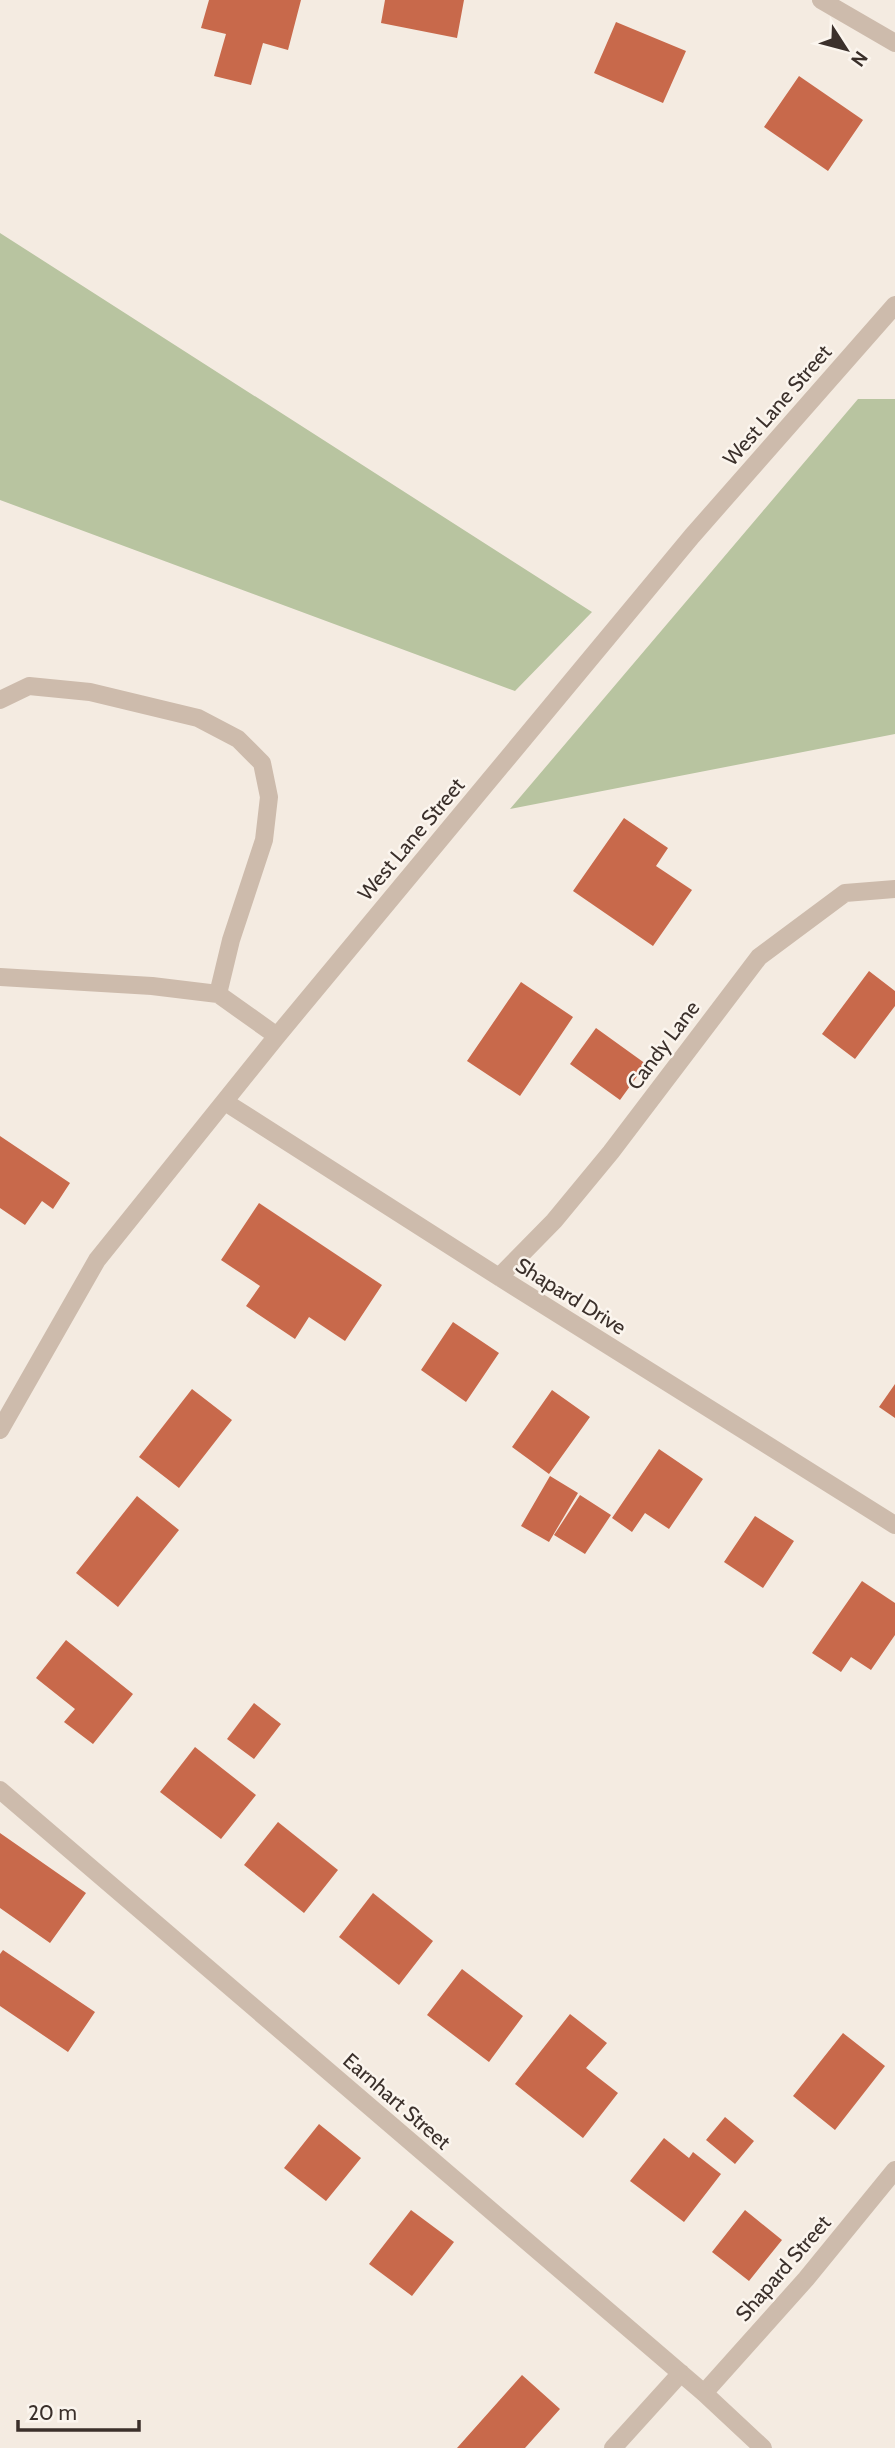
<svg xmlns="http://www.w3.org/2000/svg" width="895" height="2448" font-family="Cabin,sans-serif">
	<rect width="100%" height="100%" fill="#f4ebe1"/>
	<!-- green -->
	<path fill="#b8c4a0" d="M0 233 592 612 515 691 0 500Z
		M858 399H895V734L510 809Z"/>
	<!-- building -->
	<path fill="#c8694b" d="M209 0H301L288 50 263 43 251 85 214 76 226 34 201 28Z
		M385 0H464L457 38 381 23Z
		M616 22 686 51 663 103 594 73Z
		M799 76 863 120 828 171 764 127Z
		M624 818 668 848 656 866 692 890 653 946 573 891Z
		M869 971 895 991V1006L855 1059 822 1034Z
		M521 982 573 1017 520 1096 467 1061Z
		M596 1028 646 1064 620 1100 570 1064Z
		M0 1136 70 1183 53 1209 42 1201 25 1225 0 1208Z
		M259 1203 382 1285 345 1341 309 1317 295 1339 246 1306 260 1286 221 1260Z
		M453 1322 499 1353 466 1402 421 1370Z
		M895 1384V1418L879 1407Z
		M192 1389 232 1420 179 1488 139 1457Z
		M552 1390 590 1417 549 1474 512 1447Z
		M659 1449 703 1479 669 1529 645 1513 632 1532 612 1518Z
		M550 1476 578 1493 549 1542 521 1526Z
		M580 1495 611 1515 585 1554 554 1535Z
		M137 1496 179 1530 118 1607 76 1573Z
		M755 1516 794 1541 763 1588 724 1562Z
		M862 1581 895 1603V1635L871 1670 851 1657 841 1672 812 1653Z
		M66 1640 133 1694 93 1744 64 1722 75 1709 36 1678Z
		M254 1703 281 1724 254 1759 227 1739Z
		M195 1747 256 1795 221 1839 160 1792Z
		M278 1822 338 1870 304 1913 244 1865Z
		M0 1833 86 1893 50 1943 0 1908Z
		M373 1893 433 1941 399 1985 339 1937Z
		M3 1950 95 2012 68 2052 0 2006V1954Z
		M462 1969 523 2016 489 2062 427 2015Z
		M570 2014 607 2043 586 2068 618 2093 583 2138 515 2084Z
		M843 2033 885 2066 835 2130 793 2096Z
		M725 2117 754 2141 735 2164 706 2140Z
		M319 2124 361 2158 326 2201 284 2168Z
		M664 2138 689 2158 693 2152 721 2174 684 2222 630 2181Z
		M411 2210 454 2242 412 2296 369 2264Z
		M745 2210 782 2240 749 2281 712 2252Z
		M522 2375 560 2409 525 2448H457Z"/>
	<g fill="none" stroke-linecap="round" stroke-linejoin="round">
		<!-- minor -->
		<path stroke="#cdbbac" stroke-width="18" d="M821 0 895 43
			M0 700 29 686 90 692 198 718 238 739 262 763 269 797 264 840 231 940 218 994
			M0 977 152 986 218 994 277 1036
			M225 1102 499 1277 895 1525
			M499 1277 554 1221 611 1152 759 957 845 893 895 889
			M0 1430 97 1260 277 1036 692 536 895 305
			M0 1790 704 2393 763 2448
			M704 2393 806 2279 895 2170
			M613 2448 681 2373"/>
	</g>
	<g text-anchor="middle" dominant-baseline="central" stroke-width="5" stroke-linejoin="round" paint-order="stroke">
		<!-- street labels -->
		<g font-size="21" fill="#3b302b" stroke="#fbf5ee">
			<text transform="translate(777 405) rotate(-49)">West Lane Street</text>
			<text transform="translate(411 839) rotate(-50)">West Lane Street</text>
			<text transform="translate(663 1045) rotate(-53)">Candy Lane</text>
			<text transform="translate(571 1296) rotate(32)">Shapard Drive</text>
			<text transform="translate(397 2101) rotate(41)">Earnhart Street</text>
			<text transform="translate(783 2268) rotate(-49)">Shapard Street</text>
		</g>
	</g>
	<!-- north arrow -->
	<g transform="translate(846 49) rotate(126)" stroke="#fbf5ee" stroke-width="5" paint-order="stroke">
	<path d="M0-5L12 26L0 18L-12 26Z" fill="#3b302b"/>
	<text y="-10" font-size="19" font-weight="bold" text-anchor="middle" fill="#3b302b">N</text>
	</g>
	<!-- scale -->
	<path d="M18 2420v10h121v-10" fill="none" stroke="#3b302b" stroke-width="3.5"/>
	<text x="28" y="2420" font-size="21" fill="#3b302b" stroke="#fbf5ee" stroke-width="5" paint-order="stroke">20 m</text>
</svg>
